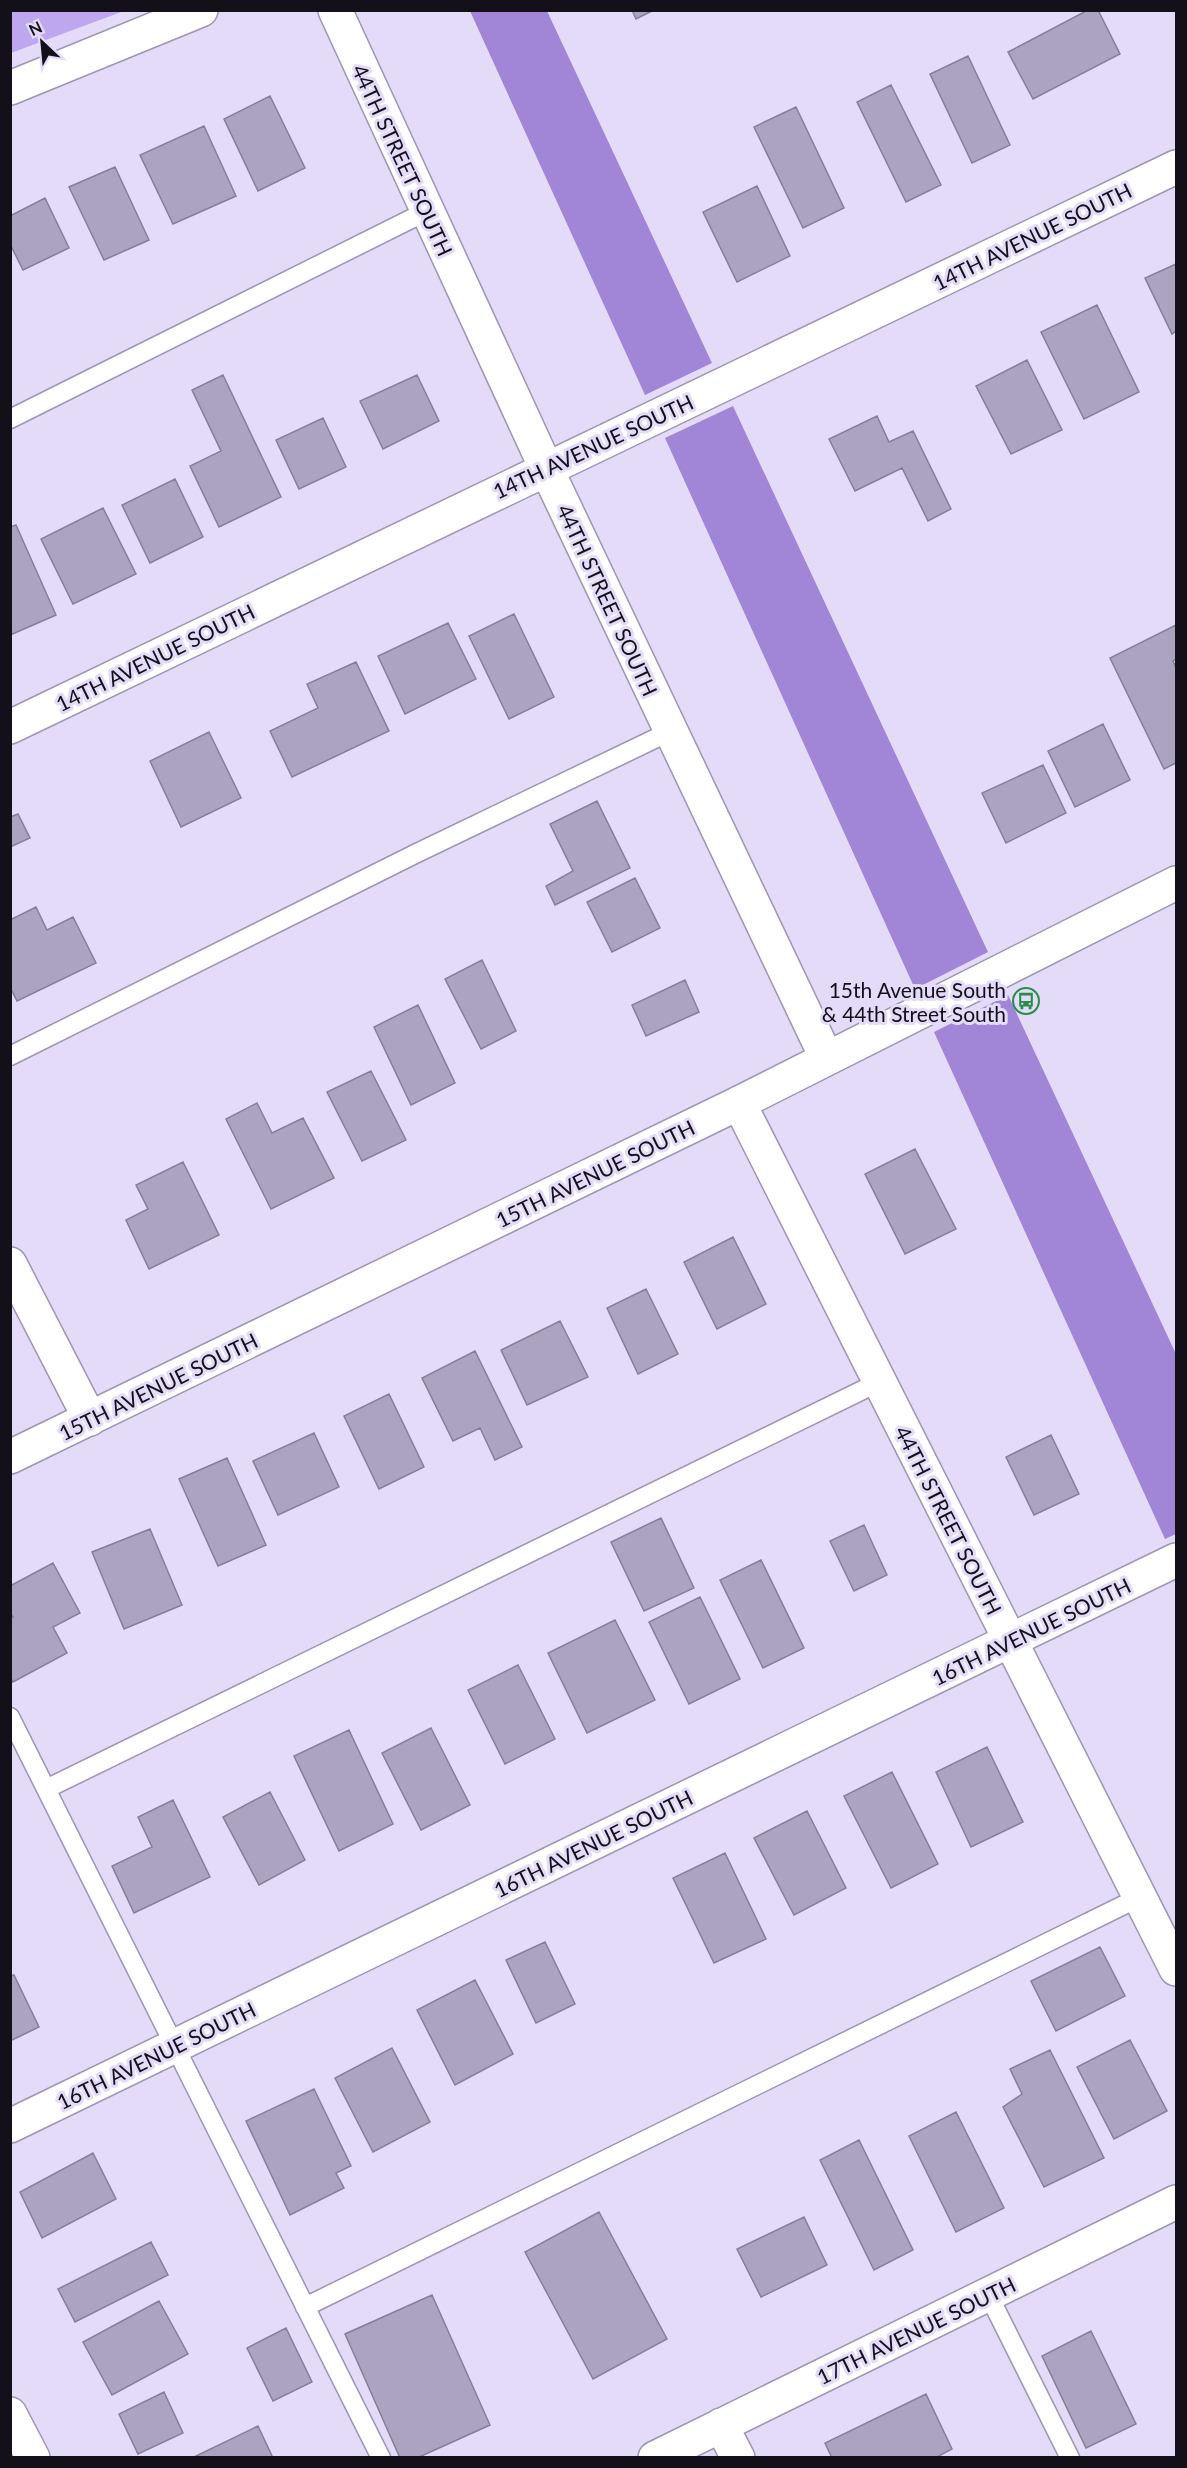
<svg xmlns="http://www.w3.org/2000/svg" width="1187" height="2468" font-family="Lato,sans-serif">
	<rect width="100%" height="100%" fill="#e4dbf9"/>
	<!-- green -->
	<path fill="#bea7ed" d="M11 10H124V11L11 53Z"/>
	<!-- water -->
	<path fill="#a185d6" d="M470 11H547L712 363 645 395Z
		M733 406 988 952 915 989 665 438Z
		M1008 995 1176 1354V1534L1165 1539 934 1032Z"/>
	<!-- building -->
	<path fill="#aba3bf" stroke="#867e99" stroke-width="1.5" d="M632 10H654L636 19Z
		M1088 10H1098L1120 54 1033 99 1008 52Z
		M968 56 1010 145 972 163 930 74Z
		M891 85 941 185 906 202 857 102Z
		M270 96 305 168 258 191 224 119Z
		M796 107 844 208 803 228 754 127Z
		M204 126 236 196 173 224 140 155Z
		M115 167 149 240 104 260 69 187Z
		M757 186 790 256 737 282 703 212Z
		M45 198 69 248 23 270 10 244V216Z
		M1176 264V331L1172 334 1145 278Z
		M1097 305 1139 392 1084 419 1041 332Z
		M1027 360 1062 430 1011 454 976 386Z
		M223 375 281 497 219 527 190 466 221 451 192 390Z
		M417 375 439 421 383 449 360 401Z
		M877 416 889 442 913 431 951 509 928 521 902 468 855 491 829 439Z
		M323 418 346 467 299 489 276 440Z
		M175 479 203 537 150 563 122 505Z
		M103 508 136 574 73 604 41 539Z
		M16 525 56 615 10 635V527Z
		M514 614 554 697 509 719 469 636Z
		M448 623 476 679 405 714 378 656Z
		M1176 625V659L1173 661 1176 668V763L1164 769 1110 658Z
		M356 662 389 731 292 777 270 731 318 708 307 684Z
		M1103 724 1130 780 1075 807 1048 751Z
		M209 732 241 798 181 827 150 761Z
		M1043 765 1066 813 1006 843 982 793Z
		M597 801 630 868 555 905 546 886 573 871 550 824Z
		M18 814 30 838 10 847V817Z
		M635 878 660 928 612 952 587 902Z
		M36 907 47 930 73 917 96 963 17 1001 10 987V920Z
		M482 960 516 1031 481 1049 445 979Z
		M685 980 699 1012 646 1036 632 1005Z
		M418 1005 455 1083 411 1105 374 1027Z
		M371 1071 406 1140 362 1161 327 1092Z
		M257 1103 272 1133 303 1118 334 1178 271 1209 226 1119Z
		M915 1149 956 1229 905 1254 865 1174Z
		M183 1162 219 1235 149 1269 126 1220 148 1209 136 1185Z
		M733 1237 766 1304 717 1329 684 1262Z
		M646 1289 678 1354 638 1374 607 1308Z
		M560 1321 588 1377 527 1405 501 1350Z
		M475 1351 522 1447 495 1460 480 1428 453 1441 422 1378Z
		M389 1394 424 1467 379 1489 344 1416Z
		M314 1433 339 1487 278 1515 253 1461Z
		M1051 1435 1079 1494 1034 1515 1006 1457Z
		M227 1458 266 1545 218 1566 179 1479Z
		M661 1518 694 1588 644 1611 611 1542Z
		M864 1525 887 1575 854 1591 830 1541Z
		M150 1529 182 1605 124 1629 92 1552Z
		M761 1560 804 1648 763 1668 720 1580Z
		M53 1563 80 1613 53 1627 67 1653 13 1682 10 1677V1618L13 1617 10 1612V1586Z
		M700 1597 740 1679 689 1704 649 1622Z
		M615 1620 655 1700 587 1733 548 1653Z
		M518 1665 555 1739 505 1764 468 1690Z
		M431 1728 470 1805 421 1830 382 1753Z
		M349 1730 393 1824 339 1851 294 1756Z
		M987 1747 1023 1822 971 1847 936 1772Z
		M892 1772 938 1864 891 1888 844 1796Z
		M270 1792 305 1860 259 1885 223 1817Z
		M173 1800 210 1877 134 1913 112 1866 152 1847 138 1817Z
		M807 1811 846 1888 794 1915 754 1838Z
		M725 1853 766 1939 714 1963 673 1878Z
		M545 1942 575 2004 536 2023 506 1960Z
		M1100 1947 1125 1996 1056 2031 1031 1981Z
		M14 1975 39 2027 10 2041V1976Z
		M475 1980 513 2054 455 2085 417 2010Z
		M1130 2040 1167 2111 1114 2139 1077 2067Z
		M392 2048 430 2122 373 2152 335 2078Z
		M1050 2050 1104 2158 1044 2187 1003 2107 1022 2094 1010 2069Z
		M314 2089 351 2166 336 2173 344 2188 290 2215 246 2121Z
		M956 2112 1004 2208 956 2232 909 2136Z
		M859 2140 913 2250 874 2270 820 2160Z
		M93 2153 116 2199 42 2238 20 2192Z
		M599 2212 667 2339 593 2379 525 2252Z
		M804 2217 827 2265 761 2297 737 2249Z
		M151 2242 168 2275 75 2322 58 2289Z
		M432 2295 490 2425 417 2458H400L345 2334Z
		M159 2301 188 2354 112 2395 83 2342Z
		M286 2328 312 2382 273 2401 247 2348Z
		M1091 2331 1136 2424 1086 2448 1042 2356Z
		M164 2392 183 2433 138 2454 119 2414Z
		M926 2394 952 2449 935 2458H832L825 2443Z
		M258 2426 273 2458H192Z"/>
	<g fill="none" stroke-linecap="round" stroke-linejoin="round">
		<defs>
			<path id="lane" d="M10 419 427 211
				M10 1056 417 853 671 731
				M10 1717 381 2458
				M46 1789 879 1382
				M988 2294 1070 2458
				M305 2307 1140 1897"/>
			<path id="street" d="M335 10 546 468 826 1057
				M10 88 201 10
				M10 727 1176 167
				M739 1103 1176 1969
				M10 1264 90 1419
				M10 2126 1176 1560
				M10 2414 33 2458
				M721 2425 738 2458
				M655 2458 1176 2202"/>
			<path id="secondary" d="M10 1457 739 1103 1176 883"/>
		</defs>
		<!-- lane casing -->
		<use href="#lane" stroke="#9d95b1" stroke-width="21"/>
		<!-- street casing -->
		<use href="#street" stroke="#9d95b1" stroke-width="36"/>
		<!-- secondary casing -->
		<use href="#secondary" stroke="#9d95b1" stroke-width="36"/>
		<!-- lane -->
		<use href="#lane" stroke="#fff" stroke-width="18"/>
		<!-- street -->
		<use href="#street" stroke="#fff" stroke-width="33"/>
		<!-- secondary -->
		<use href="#secondary" stroke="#fff" stroke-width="33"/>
	</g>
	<!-- icons -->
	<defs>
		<symbol id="bus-ring" viewBox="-11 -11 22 22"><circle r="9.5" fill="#e4dbf9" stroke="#268e45" stroke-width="1.5"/><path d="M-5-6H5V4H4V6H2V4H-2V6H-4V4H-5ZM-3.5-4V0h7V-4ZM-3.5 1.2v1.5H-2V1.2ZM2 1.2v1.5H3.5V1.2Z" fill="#268e45"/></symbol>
	</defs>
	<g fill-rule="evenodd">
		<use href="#bus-ring" x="1011" y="986" width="30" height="30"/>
	</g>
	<g text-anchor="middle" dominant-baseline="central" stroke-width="6" stroke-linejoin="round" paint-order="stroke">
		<!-- street labels -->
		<g font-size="21" fill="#13101a" stroke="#e4dbf9">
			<text transform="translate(403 160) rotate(65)">44TH STREET SOUTH</text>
			<text transform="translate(1032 236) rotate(-26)">14TH AVENUE SOUTH</text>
			<text transform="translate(593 446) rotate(-25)">14TH AVENUE SOUTH</text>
			<text transform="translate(608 600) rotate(65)">44TH STREET SOUTH</text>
			<text transform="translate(155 657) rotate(-26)">14TH AVENUE SOUTH</text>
			<text transform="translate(595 1173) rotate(-26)">15TH AVENUE SOUTH</text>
			<text transform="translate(158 1386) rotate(-26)">15TH AVENUE SOUTH</text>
			<text transform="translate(949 1520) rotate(63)">44TH STREET SOUTH</text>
			<text transform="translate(1031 1631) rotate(-26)">16TH AVENUE SOUTH</text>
			<text transform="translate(593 1843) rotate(-26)">16TH AVENUE SOUTH</text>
			<text transform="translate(156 2055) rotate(-26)">16TH AVENUE SOUTH</text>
			<text transform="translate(916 2330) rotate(-26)">17TH AVENUE SOUTH</text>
		</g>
		<!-- poi labels -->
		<g font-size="21" fill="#13101a" stroke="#e4dbf9" text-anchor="end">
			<text x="1006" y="989">15th Avenue South<tspan x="1006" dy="24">&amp; 44th Street South</tspan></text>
		</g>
	</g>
	<!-- border -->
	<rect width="1187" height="2468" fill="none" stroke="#13101a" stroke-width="24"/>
	<!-- north arrow -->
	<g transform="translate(42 42) rotate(334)" stroke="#e4dbf9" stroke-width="4.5" paint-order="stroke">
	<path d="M0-4.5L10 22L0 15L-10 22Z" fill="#13101a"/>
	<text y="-9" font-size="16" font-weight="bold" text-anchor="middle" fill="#13101a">N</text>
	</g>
</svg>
